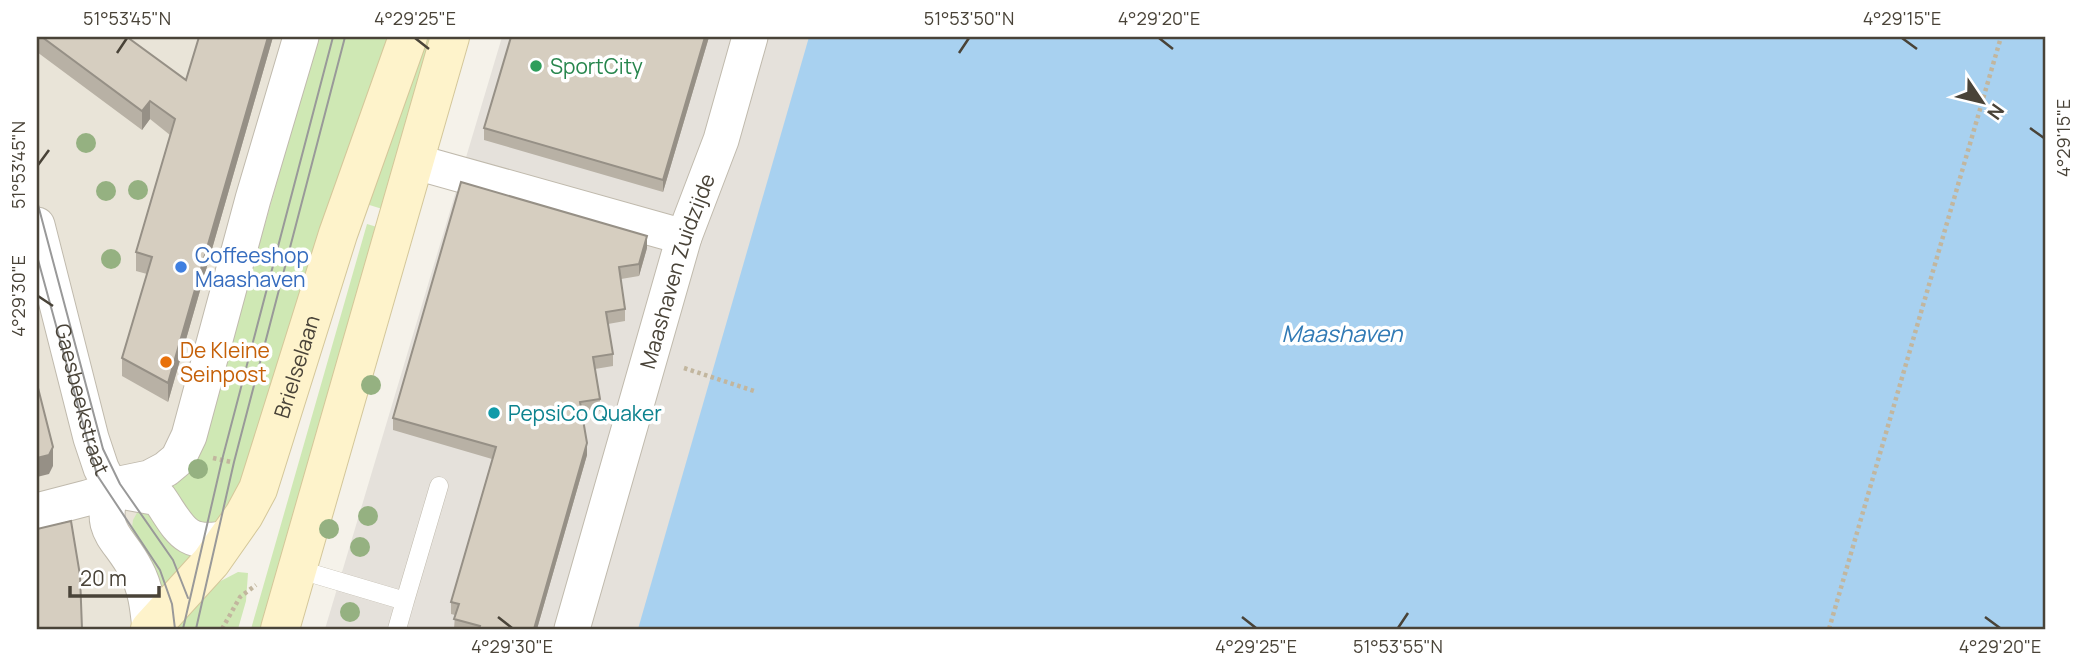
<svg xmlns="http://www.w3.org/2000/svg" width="2083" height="666" font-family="Manrope,sans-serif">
	<rect width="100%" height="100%" fill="#f5f2ea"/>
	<!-- residential -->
	<path fill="#e9e4d8" d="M37 37H376L210 464 168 629H37Z"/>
	<!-- industrial -->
	<path fill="#e5e1db" d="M502 37H858L704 629H325Z"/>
	<!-- green -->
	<path fill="#cfe8b4" d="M318 37H395L271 413 224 522 196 524 164 491 206 424 262 235Z
		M419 37H444L392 212 363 203Z
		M367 224 387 230 272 629H251Z
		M138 511H155L193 561 157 593 131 535 133 520Z
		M238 572 248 573 246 601 238 629H167L215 584Z"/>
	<!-- water -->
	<path fill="#a8d1f0" d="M809 37H2046V629H638Z"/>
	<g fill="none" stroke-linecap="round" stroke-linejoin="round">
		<defs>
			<path id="lane" d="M297 569 405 601 439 486
				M397 629 405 601"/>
			<g id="street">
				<path d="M416 162 684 237"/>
				<path id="s1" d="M37 225 91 438 101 468 112 490C97 533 119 536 136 570 146 588 148 609 150 629"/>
				<path d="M115 490 159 498C181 530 184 547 228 538"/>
				<path d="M37 511 87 498 112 490 120 484 149 478 166 469 178 459 189 436 253 199 301 37"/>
				<path id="s2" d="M572 629 684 237 721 140 750 37"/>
			</g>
			<g id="secondary">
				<path id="s3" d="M150 629 211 562 244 515 258 489 338 234 408 37"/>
				<path d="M280 629 450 37"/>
			</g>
		</defs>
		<!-- lane casing -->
		<use href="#lane" stroke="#c0baad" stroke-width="19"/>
		<!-- street casing -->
		<use href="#street" stroke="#c0baad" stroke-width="37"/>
		<!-- secondary casing -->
		<use href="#secondary" stroke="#d4c79a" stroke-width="40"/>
		<!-- path -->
		<path stroke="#c2b69e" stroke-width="4.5" stroke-dasharray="3.5 3.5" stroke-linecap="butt" d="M684 368 754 391
			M213 458 231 462
			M222 629 240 597 256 585
			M1829 629 2001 37"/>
		<!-- lane -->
		<use href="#lane" stroke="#fff" stroke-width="18"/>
		<!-- street -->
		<use href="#street" stroke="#fff" stroke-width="35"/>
		<!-- secondary -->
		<use href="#secondary" stroke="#fef3cb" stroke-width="38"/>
		<!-- tram -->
		<path stroke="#999" stroke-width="2" d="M37 201 103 449 120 484 173 560 188 598
			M37 256 97 475 160 570 172 604 175 629
			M183 629 222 460 333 37
			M196 629 234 462 345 37"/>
	</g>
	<!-- trees -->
	<g fill="#95b181">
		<circle cx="86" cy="143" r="10"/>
		<circle cx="138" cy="190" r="10"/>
		<circle cx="106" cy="191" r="10"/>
		<circle cx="111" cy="259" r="10"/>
		<circle cx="371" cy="385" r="10"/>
		<circle cx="198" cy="469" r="10"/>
		<circle cx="368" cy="516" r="10"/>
		<circle cx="329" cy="529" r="10"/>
		<circle cx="360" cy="547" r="10"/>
		<circle cx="350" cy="612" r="10"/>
	</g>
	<!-- wall -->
	<path fill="#b8b1a5" d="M37 37H127L186 80 199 37H273L168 402 122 376V358L147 274 136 271V252L170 135 150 119 142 130 37 52Z
		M511 37H709L663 192 484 140V128Z
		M647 248 639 276 621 279 625 309V321L608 324 613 354V366L595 369 600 399V411L582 414 587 455 537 629H454L455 615 451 614V602L492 459 393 430V418Z"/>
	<!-- shaded-wall -->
	<path fill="#969086" d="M268 37H273L168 402V383Z
		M705 37H709L663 192V180Z
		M150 101V119L142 130V111Z
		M647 236V248L639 276V264Z
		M587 443V455L537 629H534Z
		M53 447V466L49 474 37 477V458Z"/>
	<!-- building -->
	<path fill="#d6cec0" stroke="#969086" stroke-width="2" d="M42 37H127L186 80 199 37H268L168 383 122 358 152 257 136 252 175 119 150 101 142 111Z
		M511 37H705L663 180 484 128Z
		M461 182 647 236 639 264 619 267 625 309 606 312 613 354 593 357 600 399 580 402 587 443 534 629H479L480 626 454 619 459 604 451 602 496 447 393 418Z
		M37 384 53 447 49 455 37 458Z
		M71 521 80 575 82 629H37V529Z"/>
	<!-- ticks -->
	<path fill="none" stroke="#494338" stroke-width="2.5" d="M415 38 429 49M1159 38 1173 49M1902 38 1917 49M117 53 127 38M959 53 969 38M2030 128 2044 138M38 165 49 150M38 296 53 306M498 617 512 628M1242 617 1256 628M1985 617 2000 628M1398 628 1408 613"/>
	<!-- markers -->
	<circle fill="#2e9e5b" stroke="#fff" stroke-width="2.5" cx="536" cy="66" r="7"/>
	<circle fill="#3f7fe0" stroke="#fff" stroke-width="2.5" cx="181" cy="267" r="7"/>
	<circle fill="#e8710a" stroke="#fff" stroke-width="2.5" cx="166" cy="362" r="7"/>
	<circle fill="#0f9aa8" stroke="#fff" stroke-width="2.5" cx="494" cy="413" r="7"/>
	<g text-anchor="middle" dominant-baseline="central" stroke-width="7" stroke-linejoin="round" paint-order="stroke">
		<!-- leisure labels -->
		<g font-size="21" fill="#27864d" stroke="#fff" text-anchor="start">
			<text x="550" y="66">SportCity</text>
		</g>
		<!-- shop labels -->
		<g font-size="21" fill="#366cbe" stroke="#fff" text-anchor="start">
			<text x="195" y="255">Coffeeshop<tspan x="195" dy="24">Maashaven</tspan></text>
		</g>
		<!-- street labels -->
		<g font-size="21" fill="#494338" stroke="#fff">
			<text stroke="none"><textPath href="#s2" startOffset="373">Maashaven Zuidzijde</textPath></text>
			<text stroke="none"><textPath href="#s3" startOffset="306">Brielselaan</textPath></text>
			<text stroke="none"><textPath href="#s1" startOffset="180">Gaesbeekstraat</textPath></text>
		</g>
		<!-- food labels -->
		<g font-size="21" fill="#c56008" stroke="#fff" text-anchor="start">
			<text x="180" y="350">De Kleine<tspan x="180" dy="24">Seinpost</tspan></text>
		</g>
		<!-- culture labels -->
		<g font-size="21" fill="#0d838f" stroke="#fff" text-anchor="start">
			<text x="508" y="413">PepsiCo Quaker</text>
		</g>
		<!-- water labels -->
		<g font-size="23" font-style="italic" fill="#317ab5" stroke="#fff">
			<text x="1342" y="333">Maashaven</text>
		</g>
	</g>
	<!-- border -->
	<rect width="2083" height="666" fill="none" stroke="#ffffff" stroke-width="77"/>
	<!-- north arrow -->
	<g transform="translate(1982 102) rotate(125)" stroke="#ffffff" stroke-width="5" paint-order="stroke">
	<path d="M0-5L12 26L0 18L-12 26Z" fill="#494338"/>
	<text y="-10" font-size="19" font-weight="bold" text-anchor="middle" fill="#494338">N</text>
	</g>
	<!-- scale -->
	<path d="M70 586v10h89v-10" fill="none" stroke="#494338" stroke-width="3.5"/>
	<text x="80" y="586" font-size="21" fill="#494338" stroke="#ffffff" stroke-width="5" paint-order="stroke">20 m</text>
	<rect x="38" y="38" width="2006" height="590" fill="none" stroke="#494338" stroke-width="2.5"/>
	<g font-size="18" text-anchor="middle" fill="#494338">
		<text x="127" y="25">51°53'45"N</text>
		<text x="415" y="25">4°29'25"E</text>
		<text x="969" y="25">51°53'50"N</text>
		<text x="1159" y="25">4°29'20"E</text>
		<text x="1902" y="25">4°29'15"E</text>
		<text transform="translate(2064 138) rotate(-90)" y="6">4°29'15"E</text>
		<text transform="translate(19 165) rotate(-90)" y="6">51°53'45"N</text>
		<text transform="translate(19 296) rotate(-90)" y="6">4°29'30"E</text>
		<text x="512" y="653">4°29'30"E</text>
		<text x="1256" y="653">4°29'25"E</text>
		<text x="1398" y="653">51°53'55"N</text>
		<text x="2000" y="653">4°29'20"E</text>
	</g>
</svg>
